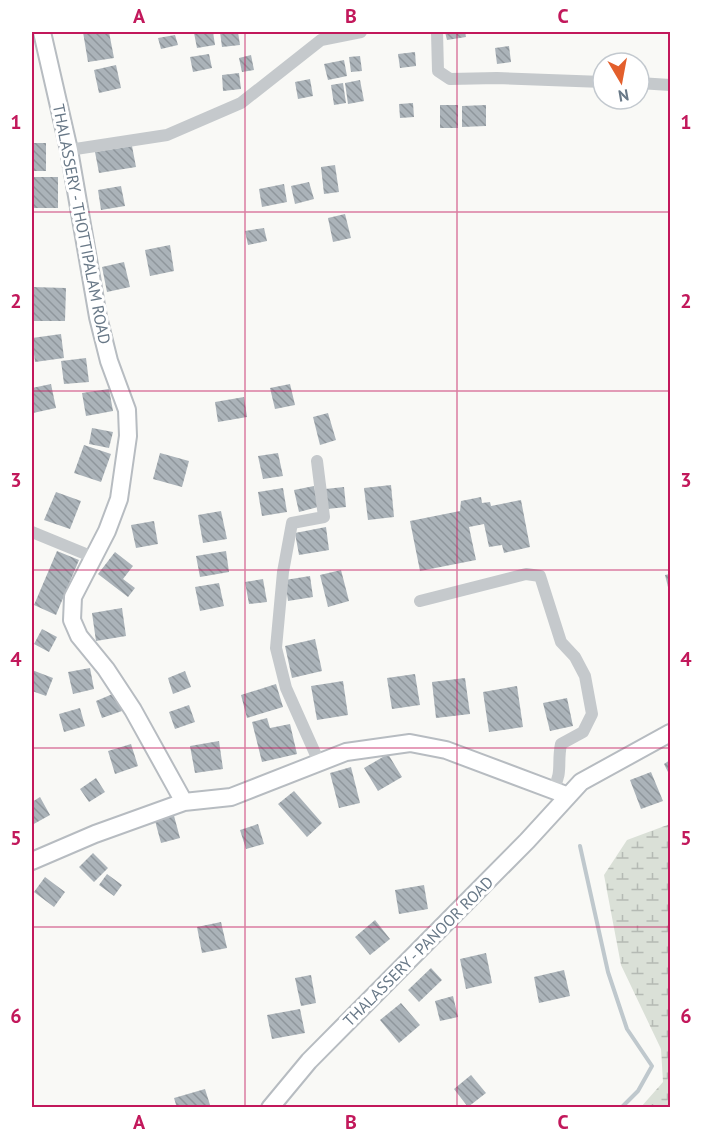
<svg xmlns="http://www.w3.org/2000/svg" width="702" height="1139" font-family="'PT Sans',sans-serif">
	<defs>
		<pattern id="wetland-marsh" width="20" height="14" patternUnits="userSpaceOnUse" patternTransform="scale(1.5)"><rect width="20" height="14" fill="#dae0d7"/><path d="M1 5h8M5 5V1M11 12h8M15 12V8" fill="none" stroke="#b5bab4"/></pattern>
		<pattern id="building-back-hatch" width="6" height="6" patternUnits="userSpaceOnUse" patternTransform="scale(1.5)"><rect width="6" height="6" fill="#abb3b9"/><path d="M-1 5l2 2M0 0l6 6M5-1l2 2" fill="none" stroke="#8f969c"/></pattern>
	</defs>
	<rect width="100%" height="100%" fill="#f9f9f6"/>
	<!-- wetland -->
	<path fill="url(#wetland-marsh)" d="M670 824V1107H641L663 1082 661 1049 621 965 604 875 627 840Z"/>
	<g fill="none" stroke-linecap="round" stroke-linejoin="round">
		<!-- stream -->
		<path stroke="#bfc8cd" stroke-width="4" d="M580 846 608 972 627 1029 652 1066 638 1091 621 1108"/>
	</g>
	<!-- building -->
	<path fill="url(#building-back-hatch)" d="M83 32H109L114 58 88 62Z
		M213 32 215 45 197 48 194 33Z
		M220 32H238L240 45 222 47Z
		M445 32H465L466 37 447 40Z
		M175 35 178 45 161 49 158 38Z
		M509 46 511 62 497 64 495 48Z
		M415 52 416 66 400 68 398 54Z
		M209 54 212 68 193 72 190 57Z
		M251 55 254 70 242 72 239 58Z
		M360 56 362 71 351 72 349 57Z
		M344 60 347 76 328 80 324 64Z
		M116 65 121 88 99 93 94 70Z
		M239 73 241 89 223 91 222 75Z
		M310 79 313 96 298 99 295 82Z
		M360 80 364 101 348 104 345 83Z
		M343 83 346 103 334 105 331 85Z
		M413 103 414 117 400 118 399 104Z
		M440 105H458V128H440Z
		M486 105V126L462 127V106Z
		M32 143H46V171H32Z
		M132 146 136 167 99 173 95 152Z
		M335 165 339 192 324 194 321 167Z
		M32 177H58V208H32Z
		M309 182 314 199 295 204 291 186Z
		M284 184 287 202 262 207 259 189Z
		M121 186 125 206 101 210 98 190Z
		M345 214 351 238 333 242 328 218Z
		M264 228 267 241 248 245 245 231Z
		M170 245 174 271 150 276 145 250Z
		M124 262 130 287 107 292 102 267Z
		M32 287 66 288 65 321H32Z
		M61 334 64 358 35 362 32 338Z
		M86 358 89 382 64 384 61 361Z
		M51 384 56 408 33 413 32 388Z
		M290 384 295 405 275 409 270 388Z
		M109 389 113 411 86 416 82 393Z
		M244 397 247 417 218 422 215 402Z
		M328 413 336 440 320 445 313 417Z
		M92 428 113 432 109 448 89 444Z
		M84 445 111 454 101 482 74 473Z
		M160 453 189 461 182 487 153 479Z
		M278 453 283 476 263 479 258 456Z
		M391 485 394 517 368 520 364 488Z
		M314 486 318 507 299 512 294 490Z
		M344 487 346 507 327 509 325 489Z
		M283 488 287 512 262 516 258 492Z
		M56 492 81 501 70 529 44 520Z
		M481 497 482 503 490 502 491 506 521 500 530 547 504 553 502 545 489 547 484 524 469 527 476 560 420 571 410 521 460 511 461 501Z
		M221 511 227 539 203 543 198 515Z
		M154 521 158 544 136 548 131 525Z
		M326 527 329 550 299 555 295 533Z
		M57 551 79 560 56 615 34 605Z
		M226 551 229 572 200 577 196 556Z
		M115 552 133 566 123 579 135 588 128 597 98 574Z
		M341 570 349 601 328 607 320 575Z
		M670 574V595L665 575Z
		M310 576 313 597 288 601 285 580Z
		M263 579 267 602 249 604 245 582Z
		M219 583 224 606 200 611 195 587Z
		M122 608 126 636 96 641 92 613Z
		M42 629 57 637 49 652 34 644Z
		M315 639 322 671 292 678 285 646Z
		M90 668 94 689 73 694 68 672Z
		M32 670 53 678 46 696 32 691Z
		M185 671 191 687 173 694 168 678Z
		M415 674 420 705 392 709 387 678Z
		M465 678 470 714 436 718 432 682Z
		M343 681 348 715 317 720 311 686Z
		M276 684 283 707 247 718 241 695Z
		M517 686 523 727 489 732 483 692Z
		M115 693 122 711 102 718 96 701Z
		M567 698 573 726 550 731 543 703Z
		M189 705 195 722 175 729 169 712Z
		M80 708 85 726 64 732 59 714Z
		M267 718 270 728 290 724 297 754 262 762 252 722Z
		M219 741 223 769 195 773 190 746Z
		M131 744 138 766 115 774 108 751Z
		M388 754 402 777 378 791 364 768Z
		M670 760V776L664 764Z
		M351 767 360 803 339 808 330 773Z
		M651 772 663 801 641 809 630 780Z
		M96 778 105 792 89 802 80 789Z
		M294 791 322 823 307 837 278 804Z
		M40 797 50 815 32 825V802Z
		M173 812 180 838 161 843 154 817Z
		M258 824 264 844 246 849 240 830Z
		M93 853 108 868 94 882 79 867Z
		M107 874 122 885 114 896 99 885Z
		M45 877 65 892 54 907 34 892Z
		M424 885 428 909 399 914 395 890Z
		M375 920 390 939 370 955 355 937Z
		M221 922 227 948 202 953 197 927Z
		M486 953 492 983 466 989 460 959Z
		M431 968 442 980 419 1002 408 990Z
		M564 970 570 996 539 1003 534 977Z
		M311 975 316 1003 301 1006 295 978Z
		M453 996 458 1017 440 1021 435 1001Z
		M401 1003 420 1025 399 1043 380 1020Z
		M300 1009 305 1033 272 1039 267 1015Z
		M471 1075 486 1093 468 1107 454 1089Z
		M205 1089 211 1108H177L174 1098Z"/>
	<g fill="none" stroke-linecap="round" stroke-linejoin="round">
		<defs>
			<path id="secondary" d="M42 32 69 150 98 317 109 361 127 410 128 436 119 499 107 531 73 597 72 620 79 636 106 669 133 710 184 802
				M32 861 95 834 184 802 231 797 346 752 410 743 446 750 566 795
				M270 1108 309 1061 527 841 581 782 670 733"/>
		</defs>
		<!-- secondary casing -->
		<use href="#secondary" stroke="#b7bcc1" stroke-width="20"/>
		<!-- street -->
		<path stroke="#c5c9cc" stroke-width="12" d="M437 32 438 71 450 79 497 78 603 82
			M639 83 670 85
			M69 150 167 135 241 103 321 40 361 32
			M317 461 324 517 292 523 283 572 276 648 286 688 319 762
			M32 532 93 557
			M420 601 526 574 540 576 561 642 575 657 585 676 592 714 583 732 561 744C557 764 563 771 553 790"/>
		<!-- secondary -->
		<use href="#secondary" stroke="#fff" stroke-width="16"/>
	</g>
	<!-- grid -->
	<path fill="none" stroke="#c2185b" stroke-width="1.5" stroke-opacity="0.55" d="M245 32V1108M457 32V1108M32 212H670M32 391H670M32 570H670M32 748H670M32 927H670"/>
	<g text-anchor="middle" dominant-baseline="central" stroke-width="6" stroke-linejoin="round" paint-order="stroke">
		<!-- street labels -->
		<g font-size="16" fill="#687887" stroke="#fff">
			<text transform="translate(82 224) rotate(79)">THALASSERY - THOTTIPALAM ROAD</text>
			<text transform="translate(418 951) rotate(-45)">THALASSERY - PANOOR ROAD</text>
		</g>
	</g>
	<!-- border -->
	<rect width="702" height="1139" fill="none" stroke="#ffffff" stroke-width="66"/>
	<!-- north arrow -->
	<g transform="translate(621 81) rotate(170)"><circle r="28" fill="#ffffff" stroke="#c3c9cf" stroke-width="1.5"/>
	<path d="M0-4.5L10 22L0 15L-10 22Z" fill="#e35f2c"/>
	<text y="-9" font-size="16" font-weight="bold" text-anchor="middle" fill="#687887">N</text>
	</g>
	<rect x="33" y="33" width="636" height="1073" fill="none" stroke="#c2185b" stroke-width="2"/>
	<g font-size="20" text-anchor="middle" font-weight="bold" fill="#c2185b">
		<text x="139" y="23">A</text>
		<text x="351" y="23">B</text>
		<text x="563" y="23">C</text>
		<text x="16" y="129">1</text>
		<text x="686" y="129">1</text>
		<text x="16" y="308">2</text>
		<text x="686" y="308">2</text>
		<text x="16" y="487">3</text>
		<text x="686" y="487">3</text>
		<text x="16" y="666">4</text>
		<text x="686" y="666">4</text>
		<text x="16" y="845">5</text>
		<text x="686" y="845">5</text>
		<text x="16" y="1023">6</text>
		<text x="686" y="1023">6</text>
		<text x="139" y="1129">A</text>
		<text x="351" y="1129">B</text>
		<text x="563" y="1129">C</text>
	</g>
</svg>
